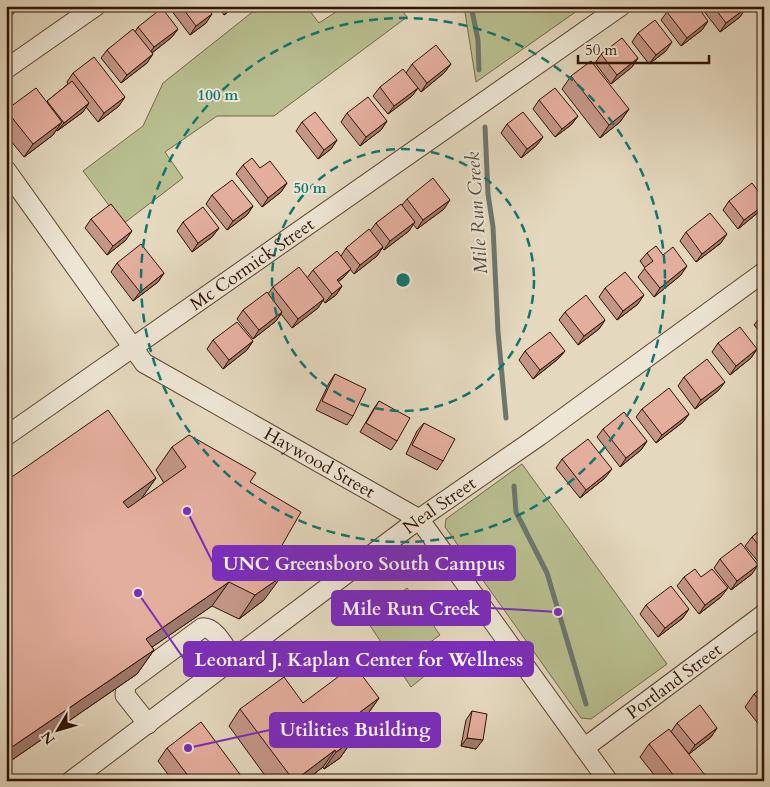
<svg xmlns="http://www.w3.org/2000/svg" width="770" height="787" font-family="Cardo,serif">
	<rect width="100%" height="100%" fill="#e4d8be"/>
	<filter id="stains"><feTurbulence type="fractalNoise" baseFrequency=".004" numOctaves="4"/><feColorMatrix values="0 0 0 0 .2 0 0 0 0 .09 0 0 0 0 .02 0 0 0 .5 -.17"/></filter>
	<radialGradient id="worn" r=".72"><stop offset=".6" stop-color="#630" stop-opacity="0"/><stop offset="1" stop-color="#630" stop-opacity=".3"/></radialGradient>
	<!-- green -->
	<path fill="#b8be8f" stroke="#746848" d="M260 6H306L319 23 345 6H399L407 17 274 116H217L165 152 183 178 123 224 83 171 143 126 163 83Z
		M464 6H584L476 82Z
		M522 464 667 664 591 719 581 718 445 527 446 519Z
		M407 588 440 635 429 643 443 661 411 687 365 618Z"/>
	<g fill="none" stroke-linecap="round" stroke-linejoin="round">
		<!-- stream -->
		<path stroke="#6c766d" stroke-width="5" d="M471 6 478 40 479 70
			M485 127 488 194 493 227 498 332 506 418
			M514 486 516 512 547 573 586 704"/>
		<defs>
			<g id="minor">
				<path d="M6 69 96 6"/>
				<path id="s1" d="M6 170 144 363 419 519 608 781"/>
				<path id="s2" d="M6 436 621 6"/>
				<path d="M148 724 125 695 126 684 202 628C215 626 226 649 233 659"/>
				<path id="s3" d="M584 748 764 614"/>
				<path id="s4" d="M71 781 419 519 539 436 764 272"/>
			</g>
		</defs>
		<!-- minor casing -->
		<use href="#minor" stroke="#5c4431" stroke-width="21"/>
		<!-- minor -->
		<use href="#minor" stroke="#ede6d5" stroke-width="19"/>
	</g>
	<!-- wall -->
	<path fill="#c49687" stroke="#2f1202" d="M168 6H206V23L190 35Z
		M218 6H236L224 15Z
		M700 6H745L740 17 720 32Z
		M667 12 708 21 702 30 681 46 661 20Z
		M138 27 178 29 172 37 152 53 147 63 121 83 101 58 107 50 135 32Z
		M638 33 666 51 649 64 632 42Z
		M601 54 638 58 632 67 611 84 595 63Z
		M412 64H451L444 73 421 92 418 88 412 96 388 114 373 96 380 87 406 73Z
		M73 73 119 106 98 122 86 107 83 112 57 131 56 130 53 135 24 157 6 135V110L46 102 68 84 67 82Z
		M571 76 629 109 620 122 600 138 562 89Z
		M539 100 578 116 571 125 555 137 533 109Z
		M347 113 387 121 381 130 360 146 341 122Z
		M302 122 337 140 331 149 318 159 296 131Z
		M507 124 543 137 536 146 521 158 501 133Z
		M243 165 260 168 287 183 281 192 262 207 236 174Z
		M764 176V183L761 180Z
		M212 195 253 206 247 215 227 230 206 204Z
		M407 199 444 209 417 229 413 224 409 231 384 250 382 248 377 256 354 274 350 269 344 277 338 282 342 286 336 295 325 303 323 300 318 308 292 328 281 314 276 321 253 339 237 319 243 310 268 294 273 287 307 278 313 270 341 256 346 248 370 231 376 223 402 205Z
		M764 199V207L760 211 738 229 723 210 729 201Z
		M91 219 126 240 107 255 85 228Z
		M183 222 219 228 212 237 192 252 177 231Z
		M686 232 721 243 696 262 680 241Z
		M647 253 663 255 681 275 654 297 638 277 645 268 640 261Z
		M117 263 164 273 158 282 133 301 111 272Z
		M605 288 638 304 617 320 599 297Z
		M565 312 605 320 599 329 578 345 559 320Z
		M764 313V336L754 325 761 316Z
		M213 340 253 341 247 350 223 369 207 349Z
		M718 343 757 349 751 358 730 375 712 352Z
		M525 351H565L558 359 533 379 519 360Z
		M335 374 353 416 347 425 316 410 329 383Z
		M684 377 719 390 695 409 678 386Z
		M379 401 397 441 391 450 360 432 373 410Z
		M642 409 689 414 683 422 656 443 636 417Z
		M424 423 443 461 437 470 406 454 417 431Z
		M603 429 647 441 641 450 620 467 597 437Z
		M172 447 250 482 264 600 239 619 212 606 152 647 154 650 137 674 6 764V481L156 478 141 499 164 483 156 470Z
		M562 459 605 478 580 498 556 468Z
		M764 527V563L761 565 745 546 752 537Z
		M720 559 752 574 731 590 714 568Z
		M684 577H701L721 597 699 614 677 586Z
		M646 605 683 618 658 637 640 614Z
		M764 686V731L745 707 754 694Z
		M379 698 367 715 352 726 347 734 352 741 340 758 324 769 323 767 305 781H269L229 726 240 709 303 703Z
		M472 711 476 749 461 746 466 720Z
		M677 723 717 728 711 737 689 754 671 732Z
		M649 744 701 781H659L640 757Z
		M167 748 245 781H173L158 761Z"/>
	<!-- shaded-wall -->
	<path fill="#a07a6e" stroke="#2f1202" d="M14 6H18L13 14 6 18V12Z
		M231 6H236L224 15Z
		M746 8 740 17 720 32 726 23Z
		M212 14 206 23 190 35 196 26Z
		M708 21 702 30 681 46 687 38Z
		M178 29 172 37 148 56 154 47Z
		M672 42 666 51 649 64 656 55Z
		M153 54 147 63 121 83 127 75Z
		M638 58 632 67 611 84 617 75Z
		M451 64 444 73 421 92 427 83Z
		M418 88 412 96 388 114 394 106Z
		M125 97 119 106 98 122 104 113Z
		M89 103 83 112 57 131 64 123Z
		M629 109 620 122 600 138 609 125Z
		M578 116 571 125 555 137 562 129Z
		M387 121 381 130 360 146 366 137Z
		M62 122 53 135 24 157 33 144Z
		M543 137 536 146 521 158 527 149Z
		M337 140 331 149 318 159 324 150Z
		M287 183 281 192 262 207 268 198Z
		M450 200 444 209 417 229 423 220Z
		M764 205V207L760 211 738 229 744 220Z
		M253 206 247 215 227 230 233 221Z
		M415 222 409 231 384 250 390 241Z
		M219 228 212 237 192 252 198 243Z
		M132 231 126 240 107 255 113 246Z
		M727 234 721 243 696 262 702 254Z
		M383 247 377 256 354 274 360 265Z
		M687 266 681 275 654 297 660 288Z
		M351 269 344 277 330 288 337 280Z
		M164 273 158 282 133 301 140 292Z
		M342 286 336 295 325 303 332 294Z
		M644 295 638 304 617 320 623 311Z
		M324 299 318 308 292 328 298 319Z
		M282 312 276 321 253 339 259 330Z
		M605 320 599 329 578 345 584 336Z
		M253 341 247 350 223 369 229 360Z
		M757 349 751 358 730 375 736 366Z
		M565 351 558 359 533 379 540 370Z
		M725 382 719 390 695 409 701 400Z
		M689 414 683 422 656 443 662 435Z
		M647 441 641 450 620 467 626 458Z
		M612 469 605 478 580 498 586 490Z
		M156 478 139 502 106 525 123 502Z
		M758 565 752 574 731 590 737 581Z
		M281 577 264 600 239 619 255 595Z
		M229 582 212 606 129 663 146 639Z
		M728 588 721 597 699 614 705 605Z
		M689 609 683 618 658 637 665 628Z
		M154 650 137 674 6 764V751Z
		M379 698 367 715 336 738 348 721Z
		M352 727 340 743 345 732Z
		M717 728 711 737 689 754 695 745Z
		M467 738 483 740 476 749 461 746Z
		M352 741 340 758 324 769 336 752Z
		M335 750 323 767 305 781H294Z"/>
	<!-- building -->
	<path fill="#e4ae9d" stroke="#2f1202" d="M6 6H14L6 12Z
		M181 6H206L212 14 196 26Z
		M674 6H697L708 21 687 38 667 12Z
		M713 6H745L746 8 726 23Z
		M162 8 178 29 154 47 138 27Z
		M655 20 672 42 656 55 638 33Z
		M133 29 153 54 127 75 107 50Z
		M622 38 638 58 617 75 601 54Z
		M436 45 451 64 427 83 412 64Z
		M94 57 125 97 104 113 73 73Z
		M591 61 629 109 609 125 571 76Z
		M403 69 418 88 394 106 380 87Z
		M72 81 89 103 64 123 47 101Z
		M36 88 62 122 33 144 6 110Z
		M555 88 578 116 562 129 539 100Z
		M368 97 387 121 366 137 347 113Z
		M315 112 337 140 324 150 302 122Z
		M523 112 543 137 527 149 507 124Z
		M252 158 260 168 270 161 287 183 268 198 243 165Z
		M433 178 450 200 423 220 407 199Z
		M232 180 253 206 233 221 212 195Z
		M752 183 764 199V205L744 220 729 201Z
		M111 204 132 231 113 246 91 219Z
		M401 204 415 222 390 241 376 223Z
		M203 207 219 228 198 243 183 222Z
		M710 213 727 234 702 254 686 232Z
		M369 229 383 247 360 265 346 248Z
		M141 244 164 273 140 292 117 263Z
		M656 246 663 255 673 247 687 266 660 288 644 268 653 261 647 253Z
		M337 251 351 269 337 280 342 286 332 294 313 270Z
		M299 267 324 299 298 319 273 287Z
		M625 272 644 295 623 311 605 288Z
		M267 292 282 312 259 330 243 310Z
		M586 295 605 320 584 336 565 312Z
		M764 313V320L761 316Z
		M237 322 253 341 229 360 213 340Z
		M740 327 757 349 736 366 718 343Z
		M550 332 565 351 540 370 525 351Z
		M707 359 725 382 701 400 684 377Z
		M335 374 366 389 353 416 322 401Z
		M669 388 689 414 662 435 642 409Z
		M379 401 410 418 397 441 366 423Z
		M108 410 156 478 123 502 128 508 186 467 172 447 189 435 256 473 250 482 301 512 277 554 290 561 281 577 255 595 229 582 146 639 154 650 6 751V481Z
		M624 412 647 441 626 458 603 429Z
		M424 423 455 439 443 461 412 445Z
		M588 439 612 469 586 490 562 459Z
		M764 527V552L752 537Z
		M741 543 758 565 737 581 720 559Z
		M695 569 701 577 712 569 728 588 705 605 684 577Z
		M671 586 689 609 665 628 646 605Z
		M354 665 379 698 348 721 352 727 345 732 352 741 336 752 335 750 294 781 240 709 284 677 303 703Z
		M764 686V706L754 694Z
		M700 705 717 728 695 745 677 723Z
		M472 711 487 714 483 740 467 738Z
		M201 722 245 781H184L189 777 167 748Z
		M669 729 705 775 698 781H678L649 744Z"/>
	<!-- distance rings -->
	<g fill="none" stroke="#0f766e" stroke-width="2.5" stroke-dasharray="9 6">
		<circle cx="403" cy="280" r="131"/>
		<circle cx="403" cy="280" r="262"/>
	</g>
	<g text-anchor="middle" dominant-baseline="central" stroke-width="4" stroke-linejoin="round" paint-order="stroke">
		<!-- street labels -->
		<g font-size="18" fill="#2f1202" stroke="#ede6d5">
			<text stroke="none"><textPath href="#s2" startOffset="300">Mc Cormick Street</textPath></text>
			<text stroke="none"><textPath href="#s1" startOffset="439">Haywood Street</textPath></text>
			<text stroke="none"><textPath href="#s4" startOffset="460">Neal Street</textPath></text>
			<text stroke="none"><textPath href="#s3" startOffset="112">Portland Street</textPath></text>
		</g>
		<!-- water labels -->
		<g font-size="19" font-style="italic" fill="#534c40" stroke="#ede6d5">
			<text transform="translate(477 213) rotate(-94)">Mile Run Creek</text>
		</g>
	</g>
	<circle cx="403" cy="280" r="8" fill="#0f766e" stroke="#ede6d5" stroke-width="2.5"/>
	<g font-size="15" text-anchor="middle" font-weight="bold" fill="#0f766e" stroke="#ede6d5" stroke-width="4" stroke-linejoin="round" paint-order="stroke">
		<text x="218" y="100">100 m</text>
		<text x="310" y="193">50 m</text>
	</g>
	<!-- callouts -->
	<path fill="none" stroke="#7b2cbf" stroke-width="2" d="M187 511L213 563M558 612L490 608M138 593L184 659M188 748L270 730"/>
	<g fill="#7b2cbf" stroke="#ede6d5" stroke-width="2">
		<circle cx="187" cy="511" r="5"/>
		<circle cx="558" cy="612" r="5"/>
		<circle cx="138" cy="593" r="5"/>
		<circle cx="188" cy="748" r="5"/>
	</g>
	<g fill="#7b2cbf" stroke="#7b2cbf" stroke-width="2">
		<rect x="213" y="546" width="302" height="34" rx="5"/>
		<rect x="332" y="591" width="158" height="34" rx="5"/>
		<rect x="184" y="642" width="349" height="34" rx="5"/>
		<rect x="270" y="713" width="170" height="34" rx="5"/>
	</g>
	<g font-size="19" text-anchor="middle" font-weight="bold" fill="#fff">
		<text x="364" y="570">UNC Greensboro South Campus</text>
		<text x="411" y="615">Mile Run Creek</text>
		<text x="359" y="666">Leonard J. Kaplan Center for Wellness</text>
		<text x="355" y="736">Utilities Building</text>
	</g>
	<!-- margin -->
	<rect width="770" height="787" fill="none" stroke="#e4d8be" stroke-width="25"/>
	<rect x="8" y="8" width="755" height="772" fill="none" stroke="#2f1202" stroke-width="2.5"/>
	<rect x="12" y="12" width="745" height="762" fill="none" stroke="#2f1202"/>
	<!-- north arrow -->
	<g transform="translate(58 730) rotate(232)" stroke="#ede6d5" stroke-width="4" paint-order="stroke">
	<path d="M0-4L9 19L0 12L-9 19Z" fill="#2f1202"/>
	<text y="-8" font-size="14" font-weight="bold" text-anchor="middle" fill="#2f1202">N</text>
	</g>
	<!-- scale -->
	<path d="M578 55v8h131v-8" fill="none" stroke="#2f1202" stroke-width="2.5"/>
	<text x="585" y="55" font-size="15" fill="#2f1202" stroke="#ede6d5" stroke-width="4" paint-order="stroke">50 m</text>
	<rect width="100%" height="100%" filter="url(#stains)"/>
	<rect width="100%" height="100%" fill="url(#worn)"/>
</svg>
